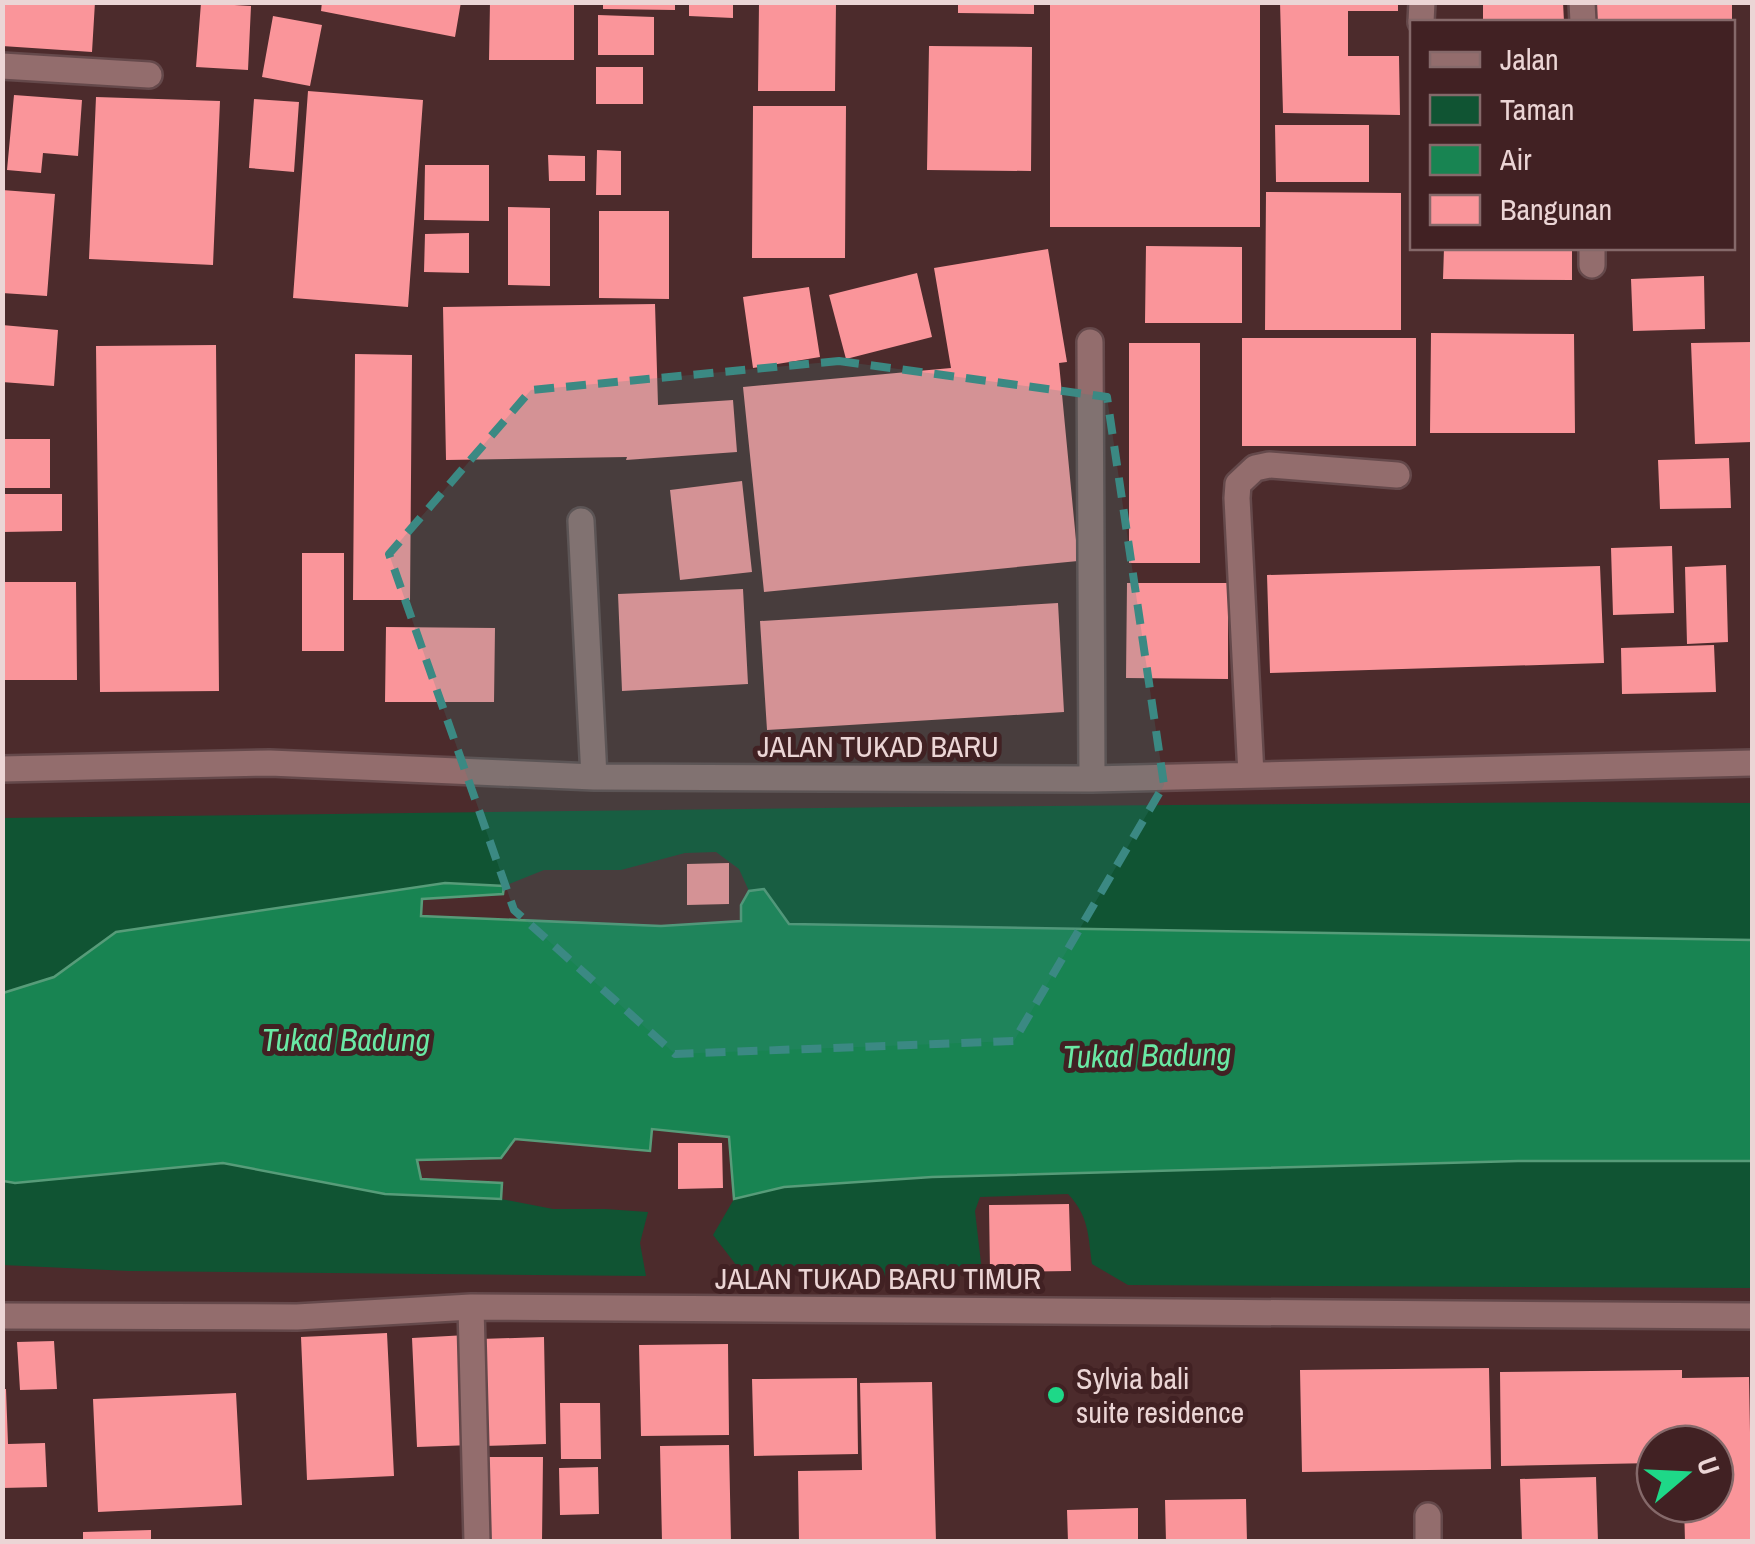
<svg xmlns="http://www.w3.org/2000/svg" width="1755" height="1544" font-family="'Archivo Narrow',sans-serif">
	<rect width="100%" height="100%" fill="#4c2b2c"/>
	<!-- green -->
	<path fill="#105433" d="M1585 802 1752 803V940L789 924 764 889 749 891 739 869 716 852 685 853 621 870H544L504 886 445 883 116 932 54 977 3 993 2 818 900 807Z
		M1518 1161H1752V1288L1128 1285 1092 1264C1088 1235 1089 1216 1068 1194L980 1197 975 1211 982 1272 872 1277 740 1270 713 1235 734 1199 784 1187 932 1177Z
		M223 1163 386 1194 501 1199 553 1209H605L648 1212 640 1243 646 1276 129 1271 3 1265V1181L15 1183Z"/>
	<!-- water -->
	<path fill="#188452" stroke="#579c79" stroke-width="2.5" d="M445 883 504 886 503 894 422 899 421 916 661 926 741 921V905L749 891 764 889 789 924 1752 940V1161H1518L932 1177 784 1187 734 1199 729 1137 652 1129 650 1151 515 1139 501 1158 417 1160 421 1179 502 1183 501 1199 385 1194 223 1163 15 1183 3 1181V993L54 977 116 932Z"/>
	<!-- building -->
	<path fill="#fa959a" d="M2 2H95L92 52 2 46Z
		M322 2H461L455 37 321 11Z
		M490 2H574V60H489Z
		M603 2H675V10L603 9Z
		M689 2H733V18L689 16Z
		M759 2H836L835 91H758Z
		M958 2H1034V14L958 13Z
		M1050 2H1260V227H1050Z
		M1280 2H1398V11H1348V56H1399L1400 115 1283 113Z
		M1483 2H1563L1564 22H1483Z
		M1591 2H1732V22H1592Z
		M201 3 251 6 248 70 196 67Z
		M598 15 654 17V55H598Z
		M273 16 322 25 310 86 262 77Z
		M929 46 1032 47 1031 171 927 170Z
		M596 67H643V104H596Z
		M308 91 423 100 408 307 293 298Z
		M14 95 82 100 78 156 43 153 41 173 7 170Z
		M96 97 220 101 213 265 89 259Z
		M254 99 299 102 294 172 249 168Z
		M753 106H846L845 258H752Z
		M1275 125H1369V182H1276Z
		M597 150 621 151V195H596Z
		M548 155 585 156V181H549Z
		M425 165H489V221L424 220Z
		M2 190 55 194 47 296 2 293Z
		M1266 192 1401 193V330H1265Z
		M508 207 550 208V286L508 285Z
		M599 211H669V299L599 298Z
		M469 233V273L424 272 425 234Z
		M1146 246 1242 247V323H1145Z
		M1444 248H1572V280L1443 279Z
		M1048 249 1067 362 1059 363 1078 561 764 592 743 387 951 368 934 268Z
		M917 273 932 337 846 359 829 295Z
		M1704 276 1705 329 1633 331 1631 279Z
		M809 287 820 357 753 368 743 297Z
		M655 304 658 405 733 400 737 452 626 460 627 457 446 460 443 307Z
		M2 325 58 330 54 386 2 382Z
		M1431 333 1574 334 1575 433H1430Z
		M1242 338H1416V446H1242Z
		M1752 342V442L1695 444 1691 343Z
		M1129 343H1200V563H1129Z
		M216 345 219 691 100 692 96 346Z
		M355 354 412 355 410 600H353Z
		M2 439H50V488H2Z
		M1729 458 1731 508 1660 509 1658 460Z
		M742 481 752 572 680 580 670 490Z
		M2 494H62V531L2 532Z
		M1672 546 1674 613 1613 615 1611 548Z
		M302 553H344V651H302Z
		M1726 565 1728 642 1687 644 1685 567Z
		M1600 566 1604 663 1270 673 1267 575Z
		M2 582H76L77 680H2Z
		M1127 583H1228V679L1126 678Z
		M743 589 748 684 622 691 618 594Z
		M1058 603 1064 712 767 730 760 621Z
		M386 627 495 628 494 702H385Z
		M1714 645 1716 692 1622 694 1621 648Z
		M729 863V904L687 905V864Z
		M678 1143H722L723 1188 678 1189Z
		M1069 1204 1071 1271 990 1272 989 1205Z
		M387 1333 394 1476 307 1480 301 1337Z
		M467 1335 472 1445 417 1447 412 1338Z
		M544 1337 546 1444 483 1446 480 1339Z
		M54 1341 57 1389 20 1390 17 1342Z
		M728 1344 729 1435 641 1436 639 1345Z
		M1489 1368 1491 1469 1302 1472 1300 1370Z
		M1682 1370V1378L1749 1377 1752 1542H1685L1684 1504H1715V1444H1655V1463L1501 1466 1500 1372Z
		M857 1378 858 1454 754 1456 752 1379Z
		M932 1382 936 1542H799L798 1471 862 1470 860 1383Z
		M2 1389H6L8 1444 45 1443 47 1487 2 1488Z
		M236 1393 242 1505 98 1512 93 1399Z
		M560 1403H600L601 1459H561Z
		M729 1445 731 1542H662L660 1446Z
		M488 1457H543L542 1542H487Z
		M598 1467 599 1514 560 1515 559 1468Z
		M1596 1477 1598 1542H1522L1520 1479Z
		M1246 1499 1247 1542H1166L1165 1500Z
		M1138 1508V1542H1068L1067 1510Z
		M151 1530V1542H83V1532Z"/>
	<g fill="none" stroke-linecap="round" stroke-linejoin="round">
		<defs>
			<path id="minor" d="M1582 2 1583 22
				M1421 22 1422 2
				M2 66 149 75
				M1592 248V265
				M1090 342 1092 779
				M581 521 594 777
				M2 769 270 763 594 777 1092 779 1752 763
				M1251 775 1237 498 1238 484 1255 468 1269 465 1397 475
				M471 1307 477 1542
				M2 1316 297 1317 471 1307 1752 1316
				M1428 1516V1542"/>
		</defs>
		<!-- minor casing -->
		<use href="#minor" stroke="#65494b" stroke-width="30"/>
		<!-- minor -->
		<use href="#minor" stroke="#936d6d" stroke-width="25"/>
	</g>
	<!-- marked area -->
	<path fill="#3b8983" fill-opacity="0.2" stroke="#3b8983" stroke-width="8" stroke-dasharray="20 12" stroke-linejoin="round" d="M839 361 1107 397 1164 785 1014 1041 675 1054 514 910 389 554 531 390Z"/>
	<!-- markers -->
	<circle fill="#1ed888" stroke="#412123" stroke-width="4" cx="1056" cy="1395" r="10"/>
	<g text-anchor="middle" dominant-baseline="central" stroke-width="10" stroke-linejoin="round" paint-order="stroke">
		<!-- street labels -->
		<g font-size="30" fill="#ebd5d5" stroke="#412123">
			<text x="878" y="746">JALAN TUKAD BARU</text>
			<text x="878" y="1278">JALAN TUKAD BARU TIMUR</text>
		</g>
		<!-- poi labels -->
		<g font-size="30" fill="#ebd5d5" stroke="#412123" text-anchor="start">
			<text x="1076" y="1378">Sylvia bali<tspan x="1076" dy="34">suite residence</tspan></text>
		</g>
		<!-- water labels -->
		<g font-size="32" font-style="italic" fill="#69e9a4" stroke="#412123">
			<text x="346" y="1039">Tukad Badung</text>
			<text transform="translate(1147 1055) rotate(-1)">Tukad Badung</text>
		</g>
	</g>
	<!-- border -->
	<rect width="1755" height="1544" fill="none" stroke="#ebd5d5" stroke-width="10"/>
	<!-- legend -->
	<rect x="1410" y="20" width="325" height="230" fill="#412123" stroke="#85696a" stroke-width="2.5"/>
	<rect x="1430" y="52" width="50" height="15" fill="#936d6d" stroke="#85696a" stroke-width="2.5"/>
	<text x="1500" y="70" font-size="30" fill="#ebd5d5">Jalan</text>
	<rect x="1430" y="95" width="50" height="30" fill="#105433" stroke="#85696a" stroke-width="2.5"/>
	<text x="1500" y="120" font-size="30" fill="#ebd5d5">Taman</text>
	<rect x="1430" y="145" width="50" height="30" fill="#188452" stroke="#85696a" stroke-width="2.5"/>
	<text x="1500" y="170" font-size="30" fill="#ebd5d5">Air</text>
	<rect x="1430" y="195" width="50" height="30" fill="#fa959a" stroke="#85696a" stroke-width="2.5"/>
	<text x="1500" y="220" font-size="30" fill="#ebd5d5">Bangunan</text>
	<!-- north arrow -->
	<g transform="translate(1685 1474) rotate(71)"><circle r="48" fill="#412123" stroke="#85696a" stroke-width="2.5"/>
	<path d="M0-8L18 38L0 25L-18 38Z" fill="#1ed888"/>
	<text y="-15" font-size="28" font-weight="bold" text-anchor="middle" fill="#ebd5d5">U</text>
	</g>
</svg>
